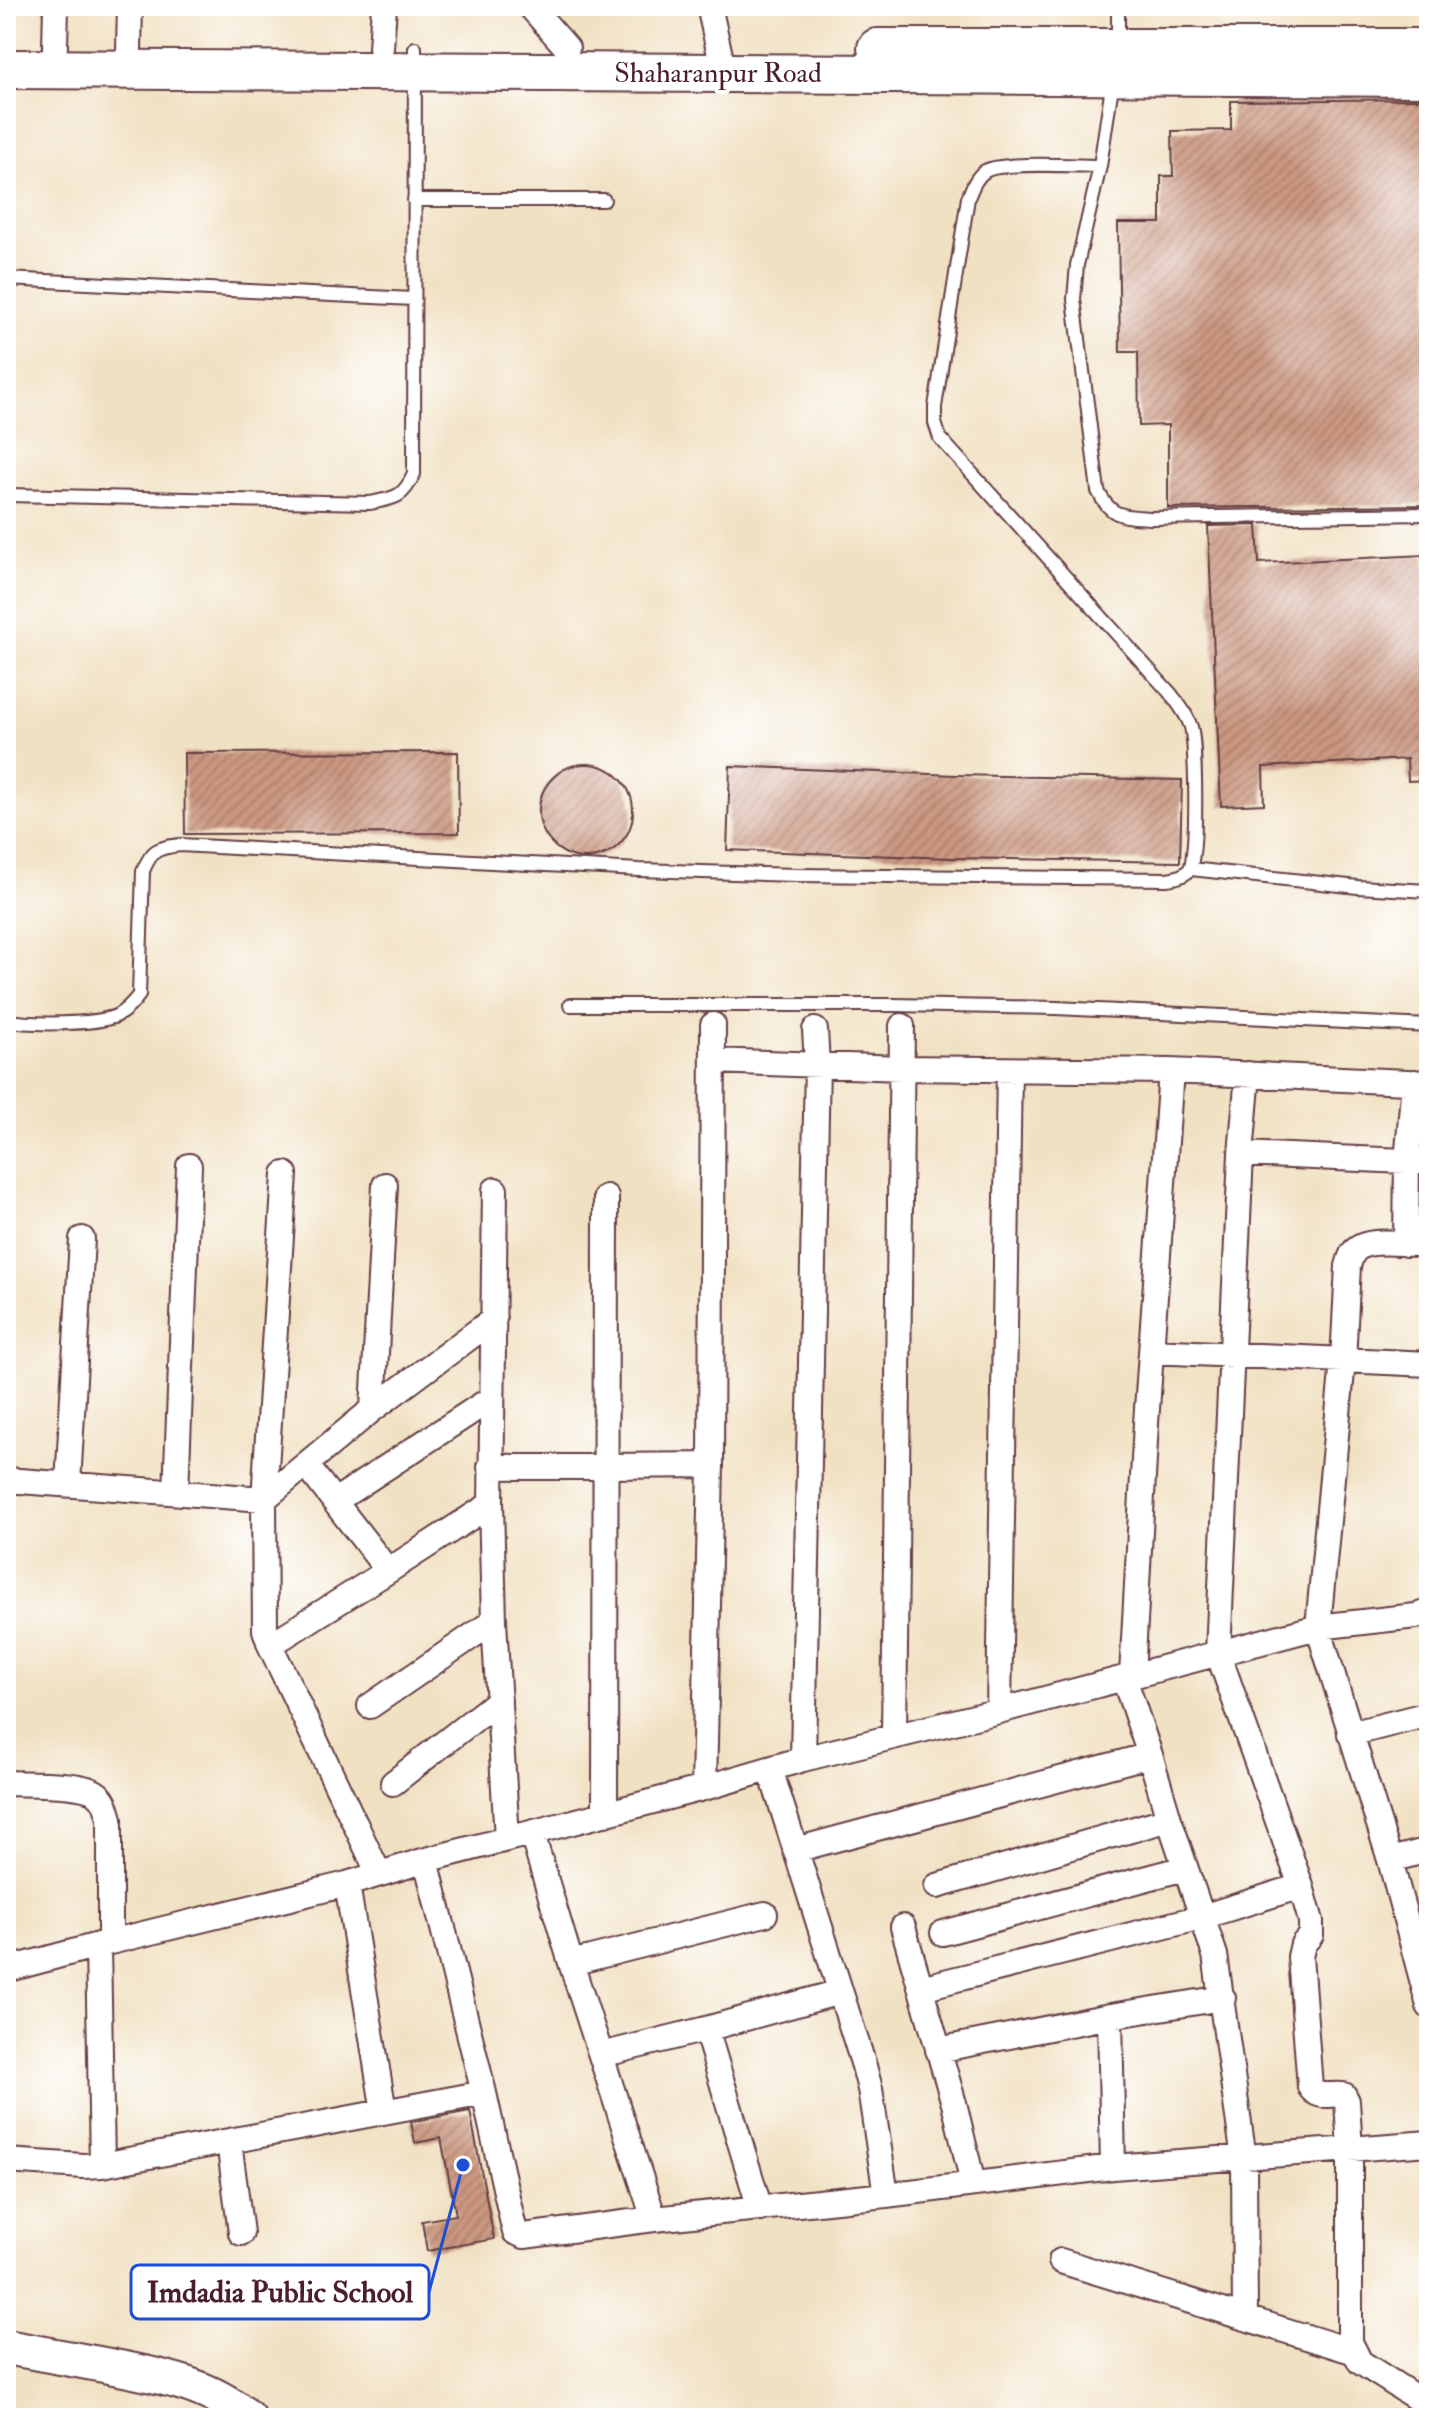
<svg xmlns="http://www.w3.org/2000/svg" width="1435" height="2424" font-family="'IM FELL Double Pica',serif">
	<defs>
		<pattern id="building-hatch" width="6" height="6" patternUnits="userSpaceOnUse" patternTransform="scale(2)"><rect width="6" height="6" fill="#cb9881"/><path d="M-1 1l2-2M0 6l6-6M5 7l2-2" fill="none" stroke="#a77b6a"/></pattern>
	</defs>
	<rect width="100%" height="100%" fill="#fff"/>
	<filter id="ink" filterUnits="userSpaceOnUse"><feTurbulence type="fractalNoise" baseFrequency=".0125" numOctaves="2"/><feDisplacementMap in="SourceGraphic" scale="16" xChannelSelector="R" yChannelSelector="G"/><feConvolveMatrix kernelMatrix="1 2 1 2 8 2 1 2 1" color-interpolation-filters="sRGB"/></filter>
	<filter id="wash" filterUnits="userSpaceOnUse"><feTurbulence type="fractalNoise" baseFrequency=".006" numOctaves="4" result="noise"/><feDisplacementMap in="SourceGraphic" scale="32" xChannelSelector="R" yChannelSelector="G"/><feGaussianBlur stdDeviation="1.8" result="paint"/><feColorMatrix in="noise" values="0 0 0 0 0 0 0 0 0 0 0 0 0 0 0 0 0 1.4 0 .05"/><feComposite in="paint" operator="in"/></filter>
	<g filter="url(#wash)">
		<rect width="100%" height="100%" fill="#f1e1c3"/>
		<g id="blocks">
			<!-- building -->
			<path fill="url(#building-hatch)" d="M1429 99V505L1168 508V425L1139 426 1138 352H1120L1118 223H1161V176H1173L1172 131 1231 130V101Z
				M1257 525 1259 563 1425 555 1429 634V780L1408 781 1407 759 1263 767 1264 804 1221 806 1208 526Z
				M458 752 459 833 185 834 184 753Z
				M539 811a47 47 0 1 1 94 0a47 47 0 1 1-94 0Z
				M730 766 955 775 1182 780 1180 862 952 858 727 850Z
				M470 2111 494 2239 427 2251 422 2221 456 2215 441 2138 415 2143 411 2122Z"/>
		</g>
	</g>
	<g filter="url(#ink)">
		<use href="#blocks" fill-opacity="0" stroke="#633c42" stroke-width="2"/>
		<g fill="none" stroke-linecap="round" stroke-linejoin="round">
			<defs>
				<path id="lane" d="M1118 6V45
					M1100 166 1077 265 1074 299 1098 491C1111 518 1123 516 1150 518L1429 514
					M414 200H604
					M6 279 413 299
					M8 495 370 503C395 498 403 498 414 474L415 48
					M1191 869 1358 887 1429 891
					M570 1005H894L1056 1008 1429 1026
					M6 1020C29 1025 94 1025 116 1016 126 1011 132 1004 139 995L143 871C152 849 157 848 180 845L639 870 796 875 1166 879C1174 878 1183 877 1189 870 1198 859 1196 744 1191 727 1187 714 1179 705 1171 694L940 438 935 423V407L968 198C972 188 976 177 985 171 1003 161 1077 166 1100 166L1113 79"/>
				<path id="street" d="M530 6 567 48
					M709 6 724 73
					M55 47 56 6
					M381 48 384 6
					M129 49 130 6
					M713 1061 902 1068 1171 1071 1429 1083
					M1248 1074 1241 1154 1218 1653 1301 1886 1311 1921V1935L1303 1944 1300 1957 1310 2087C1318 2100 1331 2093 1344 2095L1347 2101 1350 2150V2342L1360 2362 1429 2406
					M1241 1154 1429 1162
					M285 1174 264 1499 265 1630 270 1645 379 1874
					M495 1190 491 1504 494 1621 507 1839
					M1406 1244 1407 1162 1414 1082
					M1429 1245C1412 1244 1369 1238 1357 1249 1351 1253 1350 1260 1348 1266L1343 1361 1318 1627 1390 1860 1429 2006
					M1152 1351 1429 1364
					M373 1409 385 1185
					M307 1466 388 1571
					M490 1467 711 1465
					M6 1480 264 1499 373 1409 494 1319
					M68 1484 82 1239
					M176 1492 189 1166
					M335 1501 492 1398
					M270 1645 388 1571 491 1504
					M1132 1675 1146 1423 1171 1071
					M1124 1678 1150 1755 1169 1819 1215 1955 1244 2159 1245 2318
					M370 1706 494 1621
					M999 1711 1009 1070
					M1350 1734 1429 1714
					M894 1736 902 1026
					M803 1759 817 1064 815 1030
					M770 1769 864 2066 870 2089 886 2195
					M6 1783C27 1784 78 1782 95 1792 105 1798 107 1808 110 1819V1941
					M393 1783 499 1700
					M704 1788 711 1465 713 1025
					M605 1814 606 1197
					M532 1834 571 1963 654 2219
					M795 1850 1150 1755
					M426 1860 484 2093 513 2224 515 2232 524 2236 654 2219 886 2195 1113 2167 1429 2143
					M1390 1860 1429 1850
					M347 1884 384 2112
					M937 1886 1169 1819
					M903 1927 955 2107 973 2184
					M943 1933 1185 1868
					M98 1945 102 2165
					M571 1963 765 1914
					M6 1970 98 1945 347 1884 426 1860 704 1788 803 1759 999 1711 1318 1627 1416 1616 1429 1612
					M921 1988 1202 1917 1301 1886
					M1110 2016 1113 2167
					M706 2029 760 2209
					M938 2050 1110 2016 1223 1998
					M601 2055 706 2029 840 1992
					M229 2142 241 2233
					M6 2161 83 2166 102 2165 484 2093
					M1061 2261 1352 2351"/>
				<path id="secondary" d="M6 2347C39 2353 71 2359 104 2365 155 2375 208 2383 248 2418"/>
				<path id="primary" d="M877 48H1429
					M6 69 1429 77"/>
			</defs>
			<!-- lane casing -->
			<use href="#lane" stroke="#633c42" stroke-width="16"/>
			<!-- street casing -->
			<use href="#street" stroke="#633c42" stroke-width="28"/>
			<!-- secondary casing -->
			<use href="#secondary" stroke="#633c42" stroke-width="38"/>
			<!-- primary casing -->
			<use href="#primary" stroke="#633c42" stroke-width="42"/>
			<!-- lane -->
			<use href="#lane" stroke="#fff" stroke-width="12"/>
			<!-- street -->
			<use href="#street" stroke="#fff" stroke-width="24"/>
			<!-- secondary -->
			<use href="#secondary" stroke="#fff" stroke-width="34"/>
			<!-- primary -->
			<use href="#primary" stroke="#fff" stroke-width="38"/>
		</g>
	</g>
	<g text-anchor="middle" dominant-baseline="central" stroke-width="8" stroke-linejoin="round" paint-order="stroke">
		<!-- street labels -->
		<g font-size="28" fill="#4a1f2b" stroke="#fff">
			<text x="718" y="73">Shaharanpur Road</text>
		</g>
	</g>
	<!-- callouts -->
	<path fill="none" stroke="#1d4ed8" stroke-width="3" d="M463 2165L429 2292"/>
	<circle fill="#1d4ed8" stroke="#fff" stroke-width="3" cx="463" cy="2165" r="8"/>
	<rect fill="#fff" stroke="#1d4ed8" stroke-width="3" x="131" y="2265" width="298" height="54" rx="8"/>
	<g font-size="30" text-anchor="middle" font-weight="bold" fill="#4a1f2b">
		<text x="280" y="2302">Imdadia Public School</text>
	</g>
	<!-- margin -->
	<rect width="1435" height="2424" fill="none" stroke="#fff" stroke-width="32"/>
</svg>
